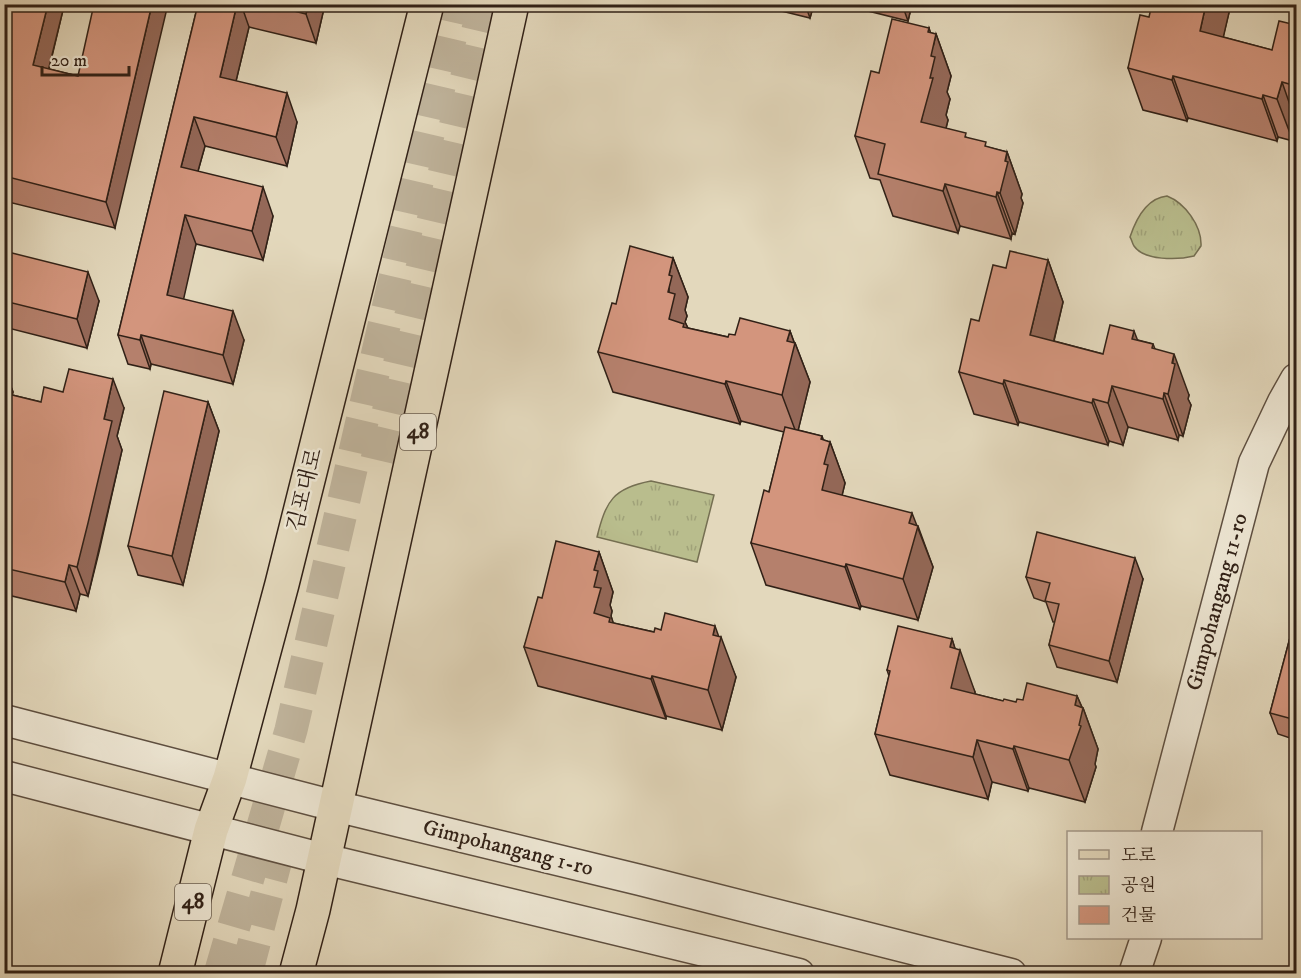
<svg xmlns="http://www.w3.org/2000/svg" width="1301" height="978" font-family="'IM FELL DW Pica','Noto Serif KR',serif">
	<defs>
		<pattern id="park-tufts" width="24" height="20" patternUnits="userSpaceOnUse" patternTransform="scale(1.5)"><rect width="24" height="20" fill="#b9bd8d"/><path d="M3 7l-1-3M5 7V3M7 7l1-3M15 17l-1-3M17 17v-4M19 17l1-3" fill="none" stroke="#a0a279"/></pattern>
	</defs>
	<rect width="100%" height="100%" fill="#e3d8bc"/>
	<filter id="stains"><feTurbulence type="fractalNoise" baseFrequency=".00333" numOctaves="4"/><feColorMatrix values="0 0 0 0 .2 0 0 0 0 .09 0 0 0 0 .02 0 0 0 .5 -.17"/></filter>
	<radialGradient id="worn" r=".72"><stop offset=".6" stop-color="#630" stop-opacity="0"/><stop offset="1" stop-color="#630" stop-opacity=".3"/></radialGradient>
	<!-- park -->
	<path fill="url(#park-tufts)" stroke="#756f52" stroke-width="1.5" d="M1167 196C1185 203 1202 226 1201 246L1194 256C1178 260 1144 261 1134 246 1132 243 1132 240 1130 237 1136 219 1147 198 1167 196Z
		M651 481 714 495 697 562 597 537C606 501 613 488 651 481Z"/>
	<g fill="none" stroke-linecap="round" stroke-linejoin="round">
		<!-- primary-tunnel -->
		<path stroke="#bfb39b" stroke-width="33" stroke-dasharray="33 16" stroke-linecap="butt" d="M377 460 484 4
			M220 974 291 730 458 4
			M246 974 279 848"/>
		<defs>
			<path id="tertiary" d="M4 720 335 806 640 880 1011 974
				M4 776 324 859 799 974
				M1157 832 1254 463 1283 402 1296 379
				M1134 974 1146 938"/>
			<path id="primary" d="M175 974 211 830 230 778 282 584 427 4
				M296 974 313 910 512 4"/>
		</defs>
		<!-- tertiary casing -->
		<use href="#tertiary" stroke="#5e4f40" stroke-width="33"/>
		<!-- primary casing -->
		<use href="#primary" stroke="#312117" stroke-width="36"/>
		<!-- tertiary -->
		<use href="#tertiary" stroke="#ede6d3" stroke-width="30"/>
		<!-- primary -->
		<use href="#primary" stroke="#e3d8bc" stroke-width="33"/>
	</g>
	<!-- wall -->
	<path fill="#b5806c" stroke="#312117" stroke-width="1.5" d="M4 4H61L63 10 49 69 78 76 115 228 4 201Z
		M198 4H325L316 43 249 27 236 81 297 122 287 166 205 146 198 171 273 216 263 260 196 244 189 271 183 299 244 340 233 384 151 364 150 369 128 364 118 335Z
		M753 4H814L810 18Z
		M830 4H912L908 21 852 7 851 10Z
		M1231 4 1223 37 1272 50 1296 25V126L1293 141 1278 137 1277 141 1188 118 1187 121 1143 110 1128 68 1149 17Z
		M929 28 930 33 936 34 951 76 947 92 950 99 946 115 948 120 946 128 987 147 1007 152 1022 194 1021 198 1023 203 1015 234 1012 233 1011 239 960 226 958 233 893 216 880 180 870 178 855 136 879 73Z
		M4 251 99 301 87 348 4 327Z
		M673 258 688 297 685 310 687 316 685 322 688 328 728 337 735 335 790 331 794 342 795 343 810 382 798 430 822 436 823 440 830 442 845 483 842 495 918 526 933 567 918 620 861 606 860 609 766 585 751 543 769 492 784 432 741 421 740 424 613 392 598 352 616 304Z
		M1048 260 1063 302 1054 341 1103 354 1138 340 1153 344 1155 349 1189 395 1188 399 1191 405 1183 436 1179 435 1178 440 1128 427 1123 445 1109 441 1108 445 1019 422 1018 425 974 414 959 372 979 321 1006 268Z
		M4 368 13 392 12 395 41 402 124 408 117 436 122 450 99 552 88 596 80 594 76 611 12 596 4 575Z
		M208 402 219 431 183 585 138 575 128 546Z
		M599 552 613 592 610 605 612 611 611 616 613 623 654 632 661 630 719 637 736 677 722 730 666 716V719L538 686 524 647 542 598Z
		M1026 577 1143 579 1117 682 1057 667 1049 645 1055 622H1053L1046 602 1034 598Z
		M1296 615V740L1278 734 1270 713Z
		M952 639 955 649 975 692V694L1003 701 1016 702 1023 700 1077 696 1082 707 1083 708 1098 749 1095 764 1096 767 1085 802 1029 788 1028 791 992 782 988 799 890 775 875 734 889 676 887 670Z"/>
	<!-- shaded-wall -->
	<path fill="#946858" stroke="#312117" stroke-width="1.5" d="M48 4H61L63 10 43 92 33 65Z
		M152 4H168L115 228 106 202Z
		M237 4H241L249 27 230 106 220 77Z
		M308 4H325L316 43 306 14Z
		M805 4H814L810 18Z
		M902 4H912L908 21Z
		M1206 4H1231L1215 73 1200 31Z
		M929 28 934 43 936 34 951 76 947 92 950 99 946 115 948 120 937 164 921 122 930 78 931 56 928 32Z
		M1173 76 1188 118 1187 121 1172 80Z
		M1282 82 1296 122 1293 141 1277 99Z
		M287 93 297 122 287 166 276 137Z
		M1263 95 1278 137 1277 141 1262 99Z
		M194 117 205 146 191 196 181 167Z
		M1007 152 1022 194 1021 198 1023 203 1015 234 1000 193Z
		M945 184 960 226 958 233 943 191Z
		M263 187 273 216 263 260 252 231Z
		M997 192 1012 233 1011 239 996 197Z
		M185 215 196 244 178 324 167 295Z
		M673 258 688 297 685 310 687 316 685 322 690 333 669 319V275Z
		M1048 260 1063 302 1045 377 1030 335Z
		M88 272 99 301 87 348 77 319Z
		M233 311 244 340 233 384 223 355Z
		M790 331 795 345V343L810 382 797 435 782 395 787 341Z
		M1134 331 1150 372 1132 339Z
		M141 335 151 364 150 369 140 340Z
		M1174 354 1189 395 1188 399 1191 405 1183 436 1168 394Z
		M4 368 13 392 5 420 4 418Z
		M113 379 124 408 117 436 122 450 88 596 77 567 104 419Z
		M1004 380 1019 422 1018 425 1003 384Z
		M726 381 741 421 740 424 725 384Z
		M1112 386 1128 427 1123 445 1108 403Z
		M1164 393 1179 435 1178 440 1163 399Z
		M1093 399 1109 441 1108 445 1092 403Z
		M208 402 219 431 183 585 172 556Z
		M822 436 827 452 830 442 845 483 841 500 822 490 824 464Z
		M912 513 933 567 918 620 903 579 909 523Z
		M599 552 613 592 610 605 612 611 611 616 615 628 594 613V570Z
		M1135 558 1143 579 1117 682 1109 661Z
		M846 564 861 606 860 609 845 567Z
		M69 565 80 594 76 611 65 582Z
		M715 626 720 640 721 637 736 677 722 730 708 690 713 635Z
		M952 639 958 658 960 650 975 692 966 729 951 688 950 647Z
		M652 676 666 716V719L651 679Z
		M1077 696 1083 710V708L1098 749 1095 764 1096 767 1085 802 1069 760 1075 705Z
		M977 740 992 782 988 799 973 757Z
		M1014 746 1029 788 1028 791 1013 749Z"/>
	<!-- building -->
	<path fill="#d3957d" stroke="#312117" stroke-width="1.5" d="M4 4H48L33 65 78 76 94 4H152L106 202 4 176Z
		M198 4H237L220 77 287 93 276 137 194 117 181 167 263 187 252 231 185 215 179 242 167 295 233 311 223 355 141 335 140 340 118 335Z
		M267 4H308L306 14Z
		M1152 4H1206L1200 31 1272 50 1279 21 1296 25V86L1282 82 1277 99 1263 95 1262 99 1173 76 1172 80 1128 68 1140 15 1149 17Z
		M892 19 929 28 928 32 936 34 931 56 935 57 930 78H933L921 122 966 133 965 137 986 142 985 146 1007 152 1005 161 1008 162 1000 193 997 192 996 197 945 184 943 191 878 174 885 144 855 136 871 71 879 73Z
		M630 246 673 258 669 275 672 276 668 292 675 294 669 319 684 324 683 327 728 337 729 334 735 335 740 318 790 331 787 341 795 343 782 395 726 381 725 384 598 352 612 303 616 304Z
		M4 251 88 272 77 319 4 301Z
		M1010 251 1048 260 1030 335 1103 354 1110 325 1134 331 1132 339 1153 344 1152 348 1174 354 1172 363 1175 364 1168 394 1164 393 1163 399 1112 386 1108 403 1093 399 1092 403 1004 380 1003 384 959 372 971 319 979 321 993 265 1006 268Z
		M69 369 113 379 104 419 112 421 88 523 77 567 69 565 65 582 4 568V555L6 548 4 547V393L41 402 44 387 63 392Z
		M164 391 208 402 172 556 128 546Z
		M785 427 822 436 821 439 830 442 824 464 828 465 822 490 912 513 909 523 918 526 903 579 846 564 845 567 751 543 764 490 769 492Z
		M1037 532 1135 558 1109 661 1049 645 1059 604 1045 601 1050 583 1026 577Z
		M556 541 599 552 594 570 598 571 594 587 601 588 594 613 610 618 609 622 654 632 655 628 661 630 665 613 715 626 713 635 721 637 708 690 652 676 651 679 524 647 538 597 542 598Z
		M1296 615V720L1270 713Z
		M898 626 952 639 950 647 960 650 951 688 1003 701 1004 699 1016 702 1017 699 1023 700 1027 683 1077 696 1075 705 1083 708 1079 725 1081 726 1069 760 1014 746 1013 749 977 740 973 757 875 734 890 671 887 670Z"/>
	<g text-anchor="middle" dominant-baseline="central" stroke-width="5" stroke-linejoin="round" paint-order="stroke">
		<!-- shield labels -->
		<g fill="#ede6d3" stroke="#695c4f" stroke-width="1.5">
			<rect x="400" y="414" width="36" height="36" rx="4.5"/>
			<rect x="175" y="884" width="36" height="36" rx="4.5"/>
		</g>
		<g font-size="21" font-weight="bold" fill="#312117">
			<text x="418" y="432">48</text>
			<text x="193" y="902">48</text>
		</g>
		<!-- street labels -->
		<g font-size="22" fill="#312117" stroke="#ede6d3">
			<text transform="translate(305 490) rotate(-76)">김포대로</text>
			<text transform="translate(1217 602) rotate(-75)">Gimpohangang 11-ro</text>
			<text transform="translate(508 848) rotate(14)">Gimpohangang 1-ro</text>
		</g>
	</g>
	<!-- margin -->
	<rect width="1301" height="978" fill="none" stroke="#e3d8bc" stroke-width="24"/>
	<rect x="6" y="6" width="1289" height="966" fill="none" stroke="#312117" stroke-width="3"/>
	<rect x="12" y="12" width="1277" height="954" fill="none" stroke="#312117" stroke-width="1.5"/>
	<!-- legend -->
	<rect x="1067" y="831" width="195" height="108" fill="#ede6d3" stroke="#a29788" stroke-width="1.5"/>
	<rect x="1079" y="850" width="30" height="9" fill="#e3d8bc" stroke="#a29788" stroke-width="1.5"/>
	<text x="1121" y="861" font-size="18" fill="#312117">도로</text>
	<rect x="1079" y="876" width="30" height="18" fill="url(#park-tufts)" stroke="#a29788" stroke-width="1.5"/>
	<text x="1121" y="891" font-size="18" fill="#312117">공원</text>
	<rect x="1079" y="906" width="30" height="18" fill="#d3957d" stroke="#a29788" stroke-width="1.5"/>
	<text x="1121" y="921" font-size="18" fill="#312117">건물</text>
	<!-- scale -->
	<path d="M42 66v9h87v-9" fill="none" stroke="#312117" stroke-width="3"/>
	<text x="51" y="66" font-size="18" fill="#312117" stroke="#ede6d3" stroke-width="4.5" paint-order="stroke">20 m</text>
	<rect width="100%" height="100%" filter="url(#stains)"/>
	<rect width="100%" height="100%" fill="url(#worn)"/>
</svg>
